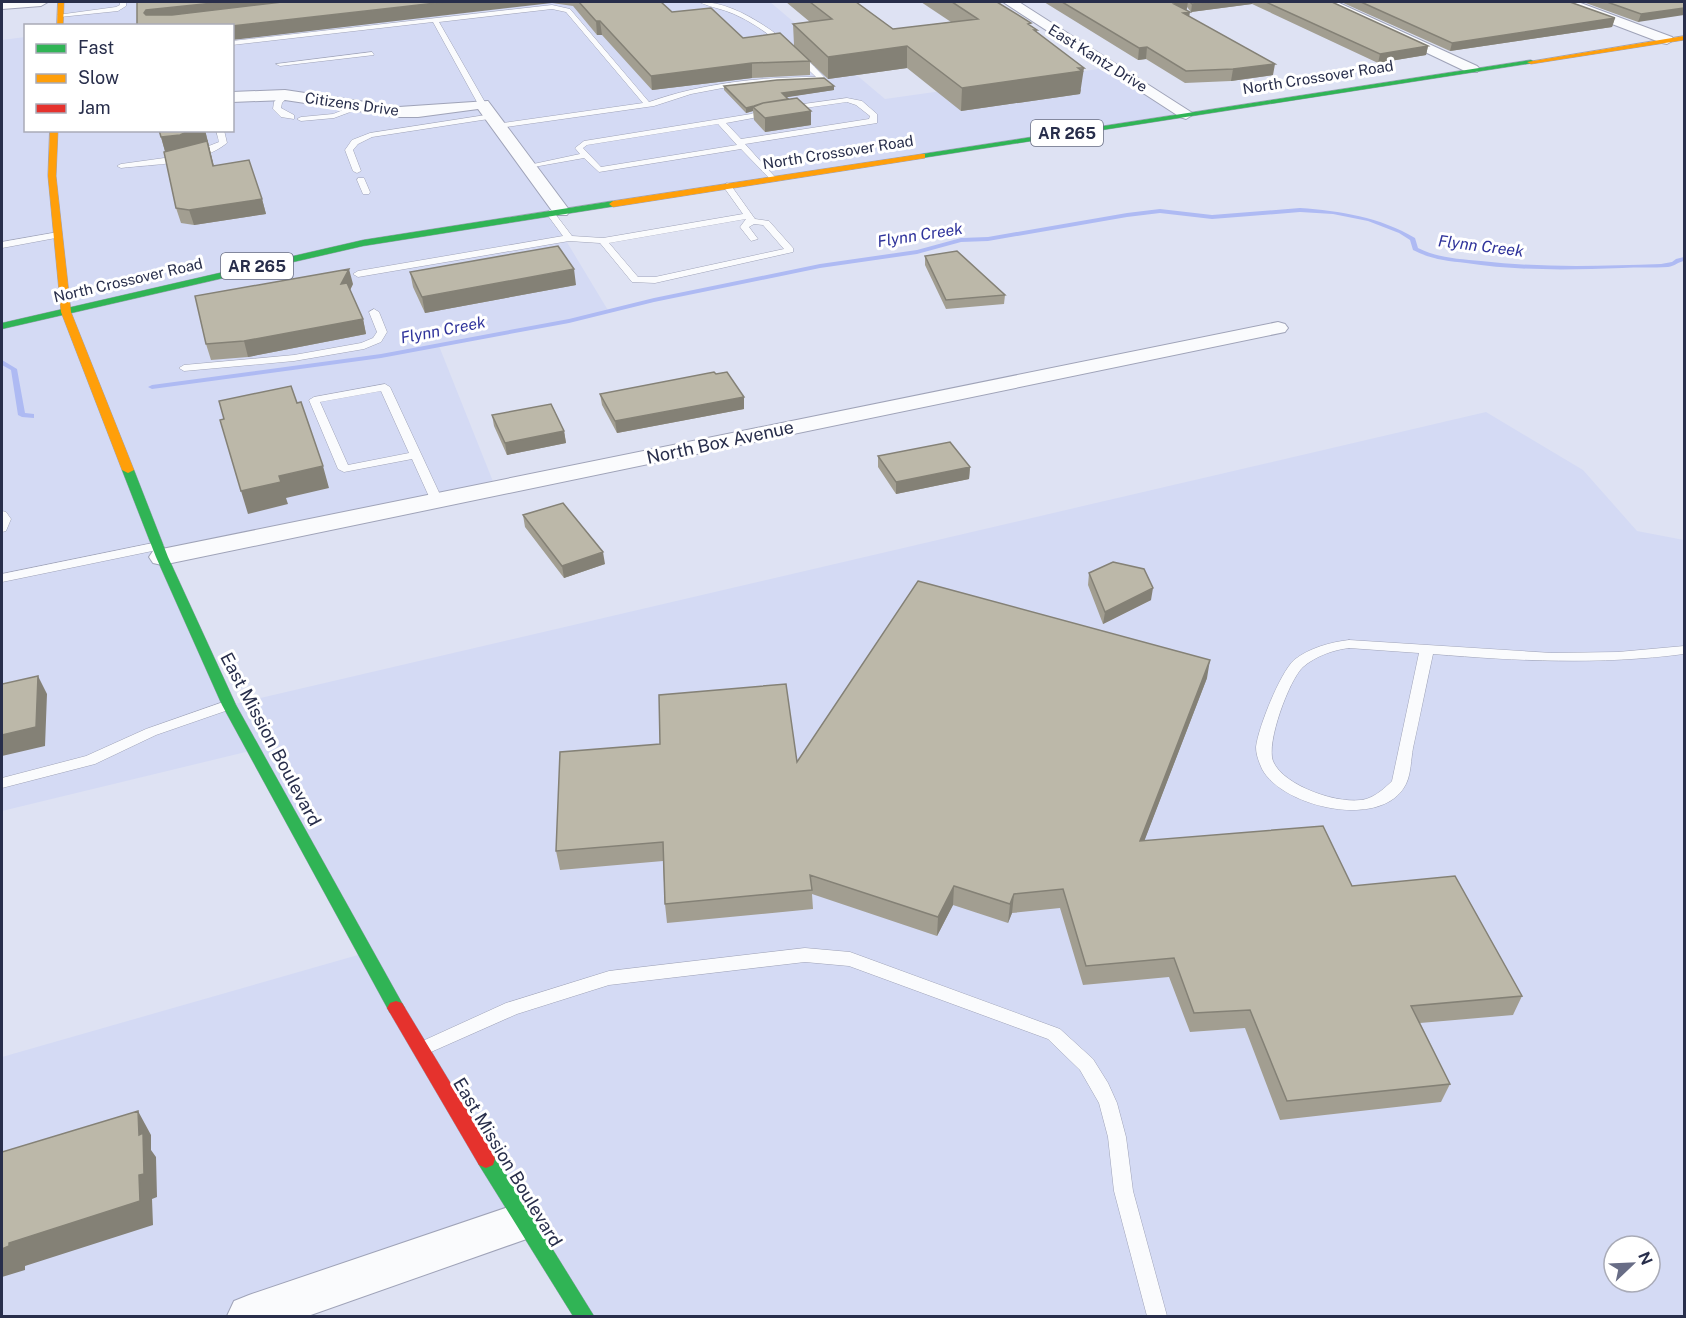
<svg xmlns="http://www.w3.org/2000/svg" width="1686" height="1318" font-family="'Public Sans',sans-serif">
	<rect width="100%" height="100%" fill="#dee2f3"/>
	<!-- built -->
	<path fill="#d4daf4" fill-rule="evenodd" d="M61 2H770L885 99 1113 67 1186 114 550 214 609 312 439 346 496 489 163 557 230 705 1486 412 1583 470 1637 531 1684 540V1316H584L523 1222 249 1316H2V1057L365 953 254 750 2 811V40L25 37 26 130H232V26L60 25ZM1614 1246H1650V1282H1614Z"/>
	<g fill="none" stroke-linecap="round" stroke-linejoin="round">
		<!-- stream -->
		<path fill="#aebaf3" fill-rule="evenodd" d="M1300 208C1340 211 1380 217 1415 238L1418 248C1437 258 1460 259 1481 261 1541 268 1601 266 1661 264L1672 262 1676 259 1684 257V261C1678 262 1675 266 1668 267 1653 268 1637 267 1622 268 1570 270 1518 271 1466 263 1447 261 1430 259 1413 250L1410 240 1399 233 1368 221 1333 214 1300 212 1212 219 1160 213 1127 217 988 241 961 242 917 254 820 268 654 302 569 323 381 358 152 389 148 387 152 385 381 354 569 319 654 298 820 264 917 250 961 238 988 237 1127 213 1160 209 1212 215Z
			M2 360 17 369 25 413 34 414V418L22 417 18 415 11 370 2 365Z"/>
		<defs>
			<path id="lane" d="M120 2H126V6L118 11 60 17 57 15 116 7 120 5Z
				M699 2C742 0 799 49 826 79L819 82H776L733 86 691 94 654 106 499 128H496V124L643 103 566 12 552 9 439 22 486 104 482 106 478 104 433 22 232 45V41L552 5 570 9 649 102C703 83 759 77 816 77 791 53 766 28 734 14 723 9 709 7 699 2Z
				M372 52 374 55 280 66 276 64Z
				M282 93 289 95 282 103 281 108 294 115V119L281 117 273 109 274 102Z
				M847 98 862 101 877 114V123L745 144 775 177 776 179 772 181 741 149 599 172 584 158 528 168 524 166 580 154 575 148 584 141 751 114 761 110ZM847 102 856 105 870 116 869 119 741 139 726 123 753 118 763 114ZM718 124 737 145 601 167 583 148 587 145Z
				M358 104 362 106 361 108 334 118 301 121 297 119 301 117 333 114Z
				M492 114H495V118L372 137 358 144 353 150 361 171 357 173 353 171 345 150 352 140 370 133Z
				M216 130H224L227 143C200 165 154 164 121 168L117 166 121 164 186 155 219 142Z
				M358 178H364L370 192 369 194H363L357 180Z
				M727 183 730 184 755 219 769 221 793 248V252L655 283 632 282 600 243 569 241 358 277 353 274 358 271 563 236 546 213 550 210 553 211 572 236 603 238 743 214 723 186ZM746 219 740 227 751 241 758 239 749 227 754 224 763 225 784 249 655 277H638L609 243Z
				M58 232 61 233V237L2 248V242Z
				M374 309 379 312 387 332 381 342 364 349 294 361 184 371 179 368 184 365 294 355 361 343 373 338 377 332 369 312Z
				M385 384 390 387 443 501 441 504H433L431 501 412 459 344 472 338 469 309 400 314 397ZM381 391 409 453 348 465 320 402Z
				M2 511 6 512 11 519 6 531 2 532Z
				M158 542 164 546 162 549 2 582V574Z
				M1349 640 1552 653 1618 652 1684 646V654C1600 665 1517 661 1433 654 1426 685 1420 717 1413 748 1411 759 1411 774 1406 784 1383 831 1282 807 1262 769 1259 762 1256 755 1256 747 1258 728 1280 673 1294 660 1309 648 1331 642 1349 640ZM1349 648 1419 653 1392 781C1385 788 1376 796 1366 799 1341 806 1283 786 1273 761 1266 743 1289 680 1303 667 1316 656 1333 650 1349 648Z
				M229 700 236 705 234 708 156 735 95 764 2 788V778L86 756 146 729Z
				M805 948 850 952 1060 1029 1093 1059 1108 1083 1117 1103 1126 1137 1133 1191 1167 1316H1147L1114 1191 1108 1137 1099 1103 1080 1070 1048 1039 849 966 805 962 609 985 517 1014 422 1056 416 1054 413 1049 416 1044 506 1003 609 971Z"/>
			<path id="street" d="M2 2H48L41 6 2 9Z
				M1003 2H1019L1194 114 1186 119 1180 117Z
				M1320 2H1337L1477 66 1480 69 1477 72H1467Z
				M1560 2H1578L1672 37 1674 40 1667 44 1662 43 1562 5Z
				M285 90 399 107 488 101 570 211 567 215H555L478 109 418 117H399L285 100 232 102V92Z
				M1278 322 1285 324 1288 328 1285 332 162 565 153 563 149 557 153 551 162 549Z
				M523 1202 538 1207 544 1221 538 1235 308 1316H227L234 1301 249 1295Z"/>
			<path id="fast" d="M1531 60 1533 61V63L922 158 918 156 922 154Z
				M613 201 617 204 616 206 363 246 2 329V323L363 240Z
				M128 467 134 470 168 557 236 705 402 1003 405 1008 402 1013 396 1015 390 1013 222 705 156 557 122 470Z
				M486 1150 493 1153 594 1316H573L479 1165 477 1159 479 1153Z"/>
			<path id="slow" d="M58 2H64L63 26H57Z
				M1684 36V40L1531 64 1527 62Z
				M50 130H58L56 176 71 312 134 470 128 473 122 470 61 312 48 176Z
				M922 154H925V158L613 207 609 204 613 201Z"/>
			<path id="jam" d="M396 1001 402 1003 493 1153 495 1159 493 1165 486 1168 479 1165 390 1013 387 1008 390 1003Z"/>
		</defs>
		<!-- lane casing -->
		<use href="#lane" stroke="#9fa3b8" stroke-width="1"/>
		<!-- street casing -->
		<use href="#street" stroke="#9fa3b8" stroke-width="2"/>
		<!-- fast casing -->
		<use href="#fast" stroke="#9fa3b8" stroke-width="1"/>
		<!-- slow casing -->
		<use href="#slow" stroke="#9fa3b8" stroke-width="1"/>
		<!-- jam casing -->
		<use href="#jam" stroke="#9fa3b8" stroke-width="1"/>
		<!-- lane -->
		<use href="#lane" fill="#fafbfd" fill-rule="evenodd"/>
		<!-- street -->
		<use href="#street" fill="#fafbfd" fill-rule="evenodd"/>
		<!-- fast -->
		<use href="#fast" fill="#30b455" fill-rule="evenodd"/>
		<!-- slow -->
		<use href="#slow" fill="#ff9f0a" fill-rule="evenodd"/>
		<!-- jam -->
		<use href="#jam" fill="#e5322d" fill-rule="evenodd"/>
	</g>
	<!-- wall -->
	<path fill="#a29e91" d="M137 2H661L672 12 743 38 794 45 793 24 810 22 786 2H856L893 29 951 22 921 2H997L1037 30V32L1081 90 1080 94 961 111 907 68 828 79 810 62V75L752 78 652 90 602 35H597L573 6 552 3Z
		M1044 2H1332L1428 46 1426 55 1378 63 1252 4 1191 12 1187 7 1186 11 1189 17 1273 75 1231 81 1185 83 1146 59 1138 60Z
		M1341 2H1570L1615 18 1612 27 1450 51Z
		M1583 2H1684L1638 22Z
		M724 86H834V90L786 97 811 111V125L765 132 754 120 753 111 746 113 724 90Z
		M159 130H205L214 166 262 199 266 214 194 225 181 223 176 208 165 151Z
		M925 256 1005 295 1004 304 946 309 925 265Z
		M410 272 576 285 425 313 413 287Z
		M353 284 350 290 363 319 366 334 248 357 211 360 206 344Z
		M716 374 744 409 617 433 602 405 600 394Z
		M492 415 564 431 566 443 507 455 494 426Z
		M878 456 970 467 969 479 896 494 878 467Z
		M523 515 605 564 564 578 525 527Z
		M1089 573 1151 600 1103 624 1088 585Z
		M1207 678 1144 841 1352 886 1522 996 1513 1015 1420 1023 1450 1084 1441 1102 1280 1120 1245 1028 1190 1032 1169 977 1083 985 1060 908 1012 913 1008 923 953 905 937 936 812 894 813 909 667 923 665 904 663 861 560 870 556 851 797 762Z"/>
	<!-- shaded-wall -->
	<path fill="#848176" d="M223 2H340L148 26 144 13 146 10Z
		M445 2H552V3L232 40V26Z
		M1188 2 1186 13 1190 12 1188 23 1174 4Z
		M1212 2H1253L1252 4 1191 12 1192 4Z
		M1684 8V15L1638 22 1641 14Z
		M1615 18 1612 27 1450 51 1452 43Z
		M596 21H600L602 35H597Z
		M907 46V68L828 79V57Z
		M1428 46 1426 55 1378 63 1380 54Z
		M1147 47 1146 59 1138 60 1139 48Z
		M752 63V78L652 90 651 76Z
		M1275 64 1273 75 1231 81 1233 69Z
		M1084 68 1080 94 961 111 962 88Z
		M834 86V90L782 98V93Z
		M788 99 753 107V111L746 113V108Z
		M811 111V125L765 132V118Z
		M191 130H205L217 180 166 155 161 137Z
		M262 199 266 214 194 225 189 210Z
		M349 269 353 284 345 300 341 284Z
		M574 269 576 285 425 313 422 297Z
		M363 319 366 334 248 357 244 341Z
		M744 397V409L617 433 615 421Z
		M564 431 566 443 507 455 505 443Z
		M323 466 329 488 286 498 288 504 248 514 241 491 279 476Z
		M970 467 969 479 896 494V482Z
		M603 552 605 564 564 578 562 566Z
		M1153 588 1151 600 1103 624 1105 612Z
		M1210 660 1207 678 1137 860 1140 841Z
		M38 676 47 694 45 746 2 756V735Z
		M954 886 953 905 937 936 938 917Z
		M1014 894 1012 913 1008 923 1010 904Z
		M138 1111 151 1135V1150L156 1157 157 1197 152 1199 153 1225 25 1266V1270L2 1277V1249L139 1135Z"/>
	<!-- building -->
	<path fill="#bcb8a9" stroke="#848176" stroke-width="1.5" d="M137 2H223L146 10 144 13 146 15H172L282 2H445L232 26H137Z
		M579 2H661L672 12 711 8 743 38 780 33 810 61 752 63 651 76 600 21H596Z
		M810 2H856L893 29 978 19 952 2H997L1031 23 1028 24 1037 30H1034L1084 68H1078L1082 71 962 88 907 46 828 57 793 24 832 19Z
		M1062 2H1188L1174 4 1190 12 1183 13 1275 64 1233 69 1186 71 1147 47 1139 48Z
		M1190 2H1212L1192 4Z
		M1266 2H1332L1428 46 1380 54Z
		M1361 2H1570L1615 18 1452 43Z
		M1607 2H1684V8L1641 14Z
		M824 78 834 86 782 93 788 99 763 103 754 106 746 108 724 86 777 80Z
		M797 98 811 111 765 118 753 107 763 103Z
		M159 130H191L180 135 161 137Z
		M207 141 213 166 249 160 262 199 189 210 176 208 164 152Z
		M558 246 574 269 422 297 410 272Z
		M957 251 1005 295 946 300 925 256Z
		M349 269 341 284 347 283 363 319 244 341 206 344 195 296Z
		M714 372 716 374 727 372 744 397 615 421 600 394Z
		M291 386 297 403 301 402 323 466 279 476 281 482 241 491 220 420 224 419 219 401Z
		M551 404 564 431 505 443 492 415Z
		M950 442 970 467 896 482 878 456Z
		M563 503 603 552 562 566 523 515Z
		M1113 562 1144 569 1153 588 1105 612 1089 573Z
		M918 581 1210 660 1140 841 1323 826 1352 886 1455 876 1522 996 1411 1006 1450 1084 1287 1101 1250 1010 1194 1013 1174 958 1086 966 1063 889 1014 894 1010 904 954 886 938 917 810 875 812 890 665 904 663 842 556 851 560 752 660 744 659 695 786 684 797 762Z
		M38 676 36 727 2 735V684Z
		M138 1111 139 1135 143 1133 144 1174 139 1175 140 1201 9 1243V1246L2 1249V1152Z"/>
	<g text-anchor="middle" dominant-baseline="central" stroke-width="6" stroke-linejoin="round" paint-order="stroke">
		<!-- far-street labels -->
		<g font-size="15" fill="#282e4b" stroke="#fff">
			<text transform="translate(1098 58) rotate(32)">East Kantz Drive</text>
			<text transform="translate(1318 77) rotate(-9)">North Crossover Road</text>
			<text transform="translate(352 104) rotate(8)">Citizens Drive</text>
			<text transform="translate(838 152) rotate(-9)">North Crossover Road</text>
			<text transform="translate(128 280) rotate(-13)">North Crossover Road</text>
		</g>
		<!-- shield labels -->
		<g fill="#fff" stroke="#686d81" stroke-width="1.5">
			<rect x="1031" y="120" width="72" height="26" rx="4.5"/>
			<rect x="221" y="253" width="72" height="26" rx="4.5"/>
		</g>
		<g font-size="16" font-weight="bold" fill="#282e4b">
			<text x="1067" y="133">AR 265</text>
			<text x="257" y="266">AR 265</text>
		</g>
		<!-- far-water labels -->
		<g font-size="16" font-style="italic" fill="#2f339b" stroke="#fff">
			<text transform="translate(920 235) rotate(-9)">Flynn Creek</text>
			<text transform="translate(1481 246) rotate(7)">Flynn Creek</text>
			<text transform="translate(443 330) rotate(-11)">Flynn Creek</text>
		</g>
		<!-- street labels -->
		<g font-size="18" fill="#282e4b" stroke="#fff">
			<text transform="translate(720 442) rotate(-12)">North Box Avenue</text>
			<text transform="translate(271 739) rotate(62)">East Mission Boulevard</text>
			<text transform="translate(508 1162) rotate(59)">East Mission Boulevard</text>
		</g>
	</g>
	<!-- border -->
	<rect width="1686" height="1318" fill="none" stroke="#282e4b" stroke-width="6"/>
	<!-- legend -->
	<rect x="24" y="24" width="210" height="108" fill="#ffffff" stroke="#a9abb7" stroke-width="1.5"/>
	<rect x="36" y="44" width="30" height="9" fill="#30b455" stroke="#a9abb7" stroke-width="1.5"/>
	<text x="78" y="54" font-size="18" fill="#282e4b">Fast</text>
	<rect x="36" y="74" width="30" height="9" fill="#ff9f0a" stroke="#a9abb7" stroke-width="1.5"/>
	<text x="78" y="84" font-size="18" fill="#282e4b">Slow</text>
	<rect x="36" y="104" width="30" height="9" fill="#e5322d" stroke="#a9abb7" stroke-width="1.5"/>
	<text x="78" y="114" font-size="18" fill="#282e4b">Jam</text>
	<!-- north arrow -->
	<g transform="translate(1632 1264) rotate(67)"><circle r="28" fill="#ffffff" stroke="#a9abb7" stroke-width="1.5"/>
	<path d="M0-4.5L10 22L0 15L-10 22Z" fill="#686d86"/>
	<text y="-9" font-size="16" font-weight="bold" text-anchor="middle" fill="#282e4b">N</text>
	</g>
</svg>
